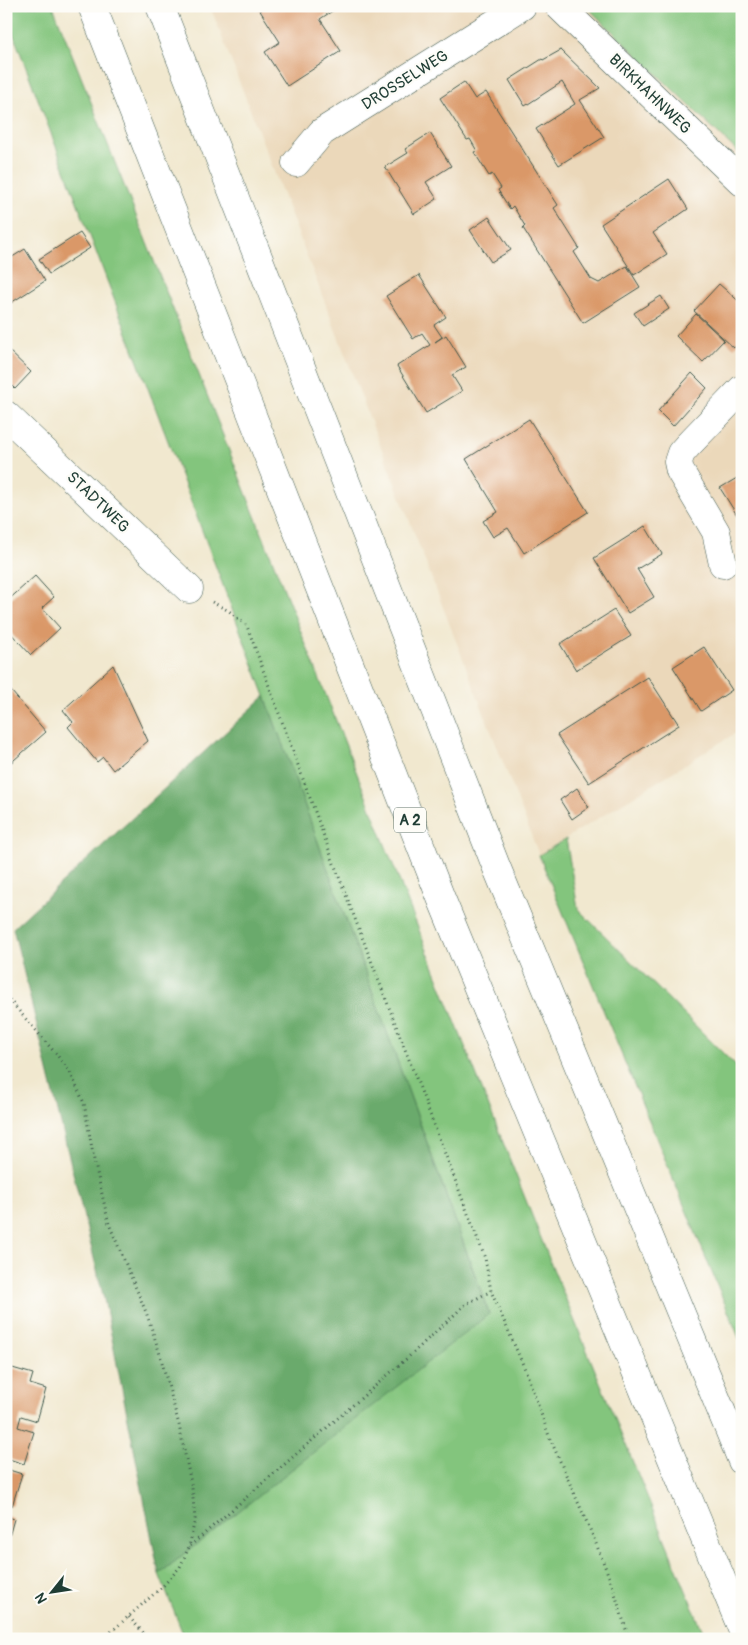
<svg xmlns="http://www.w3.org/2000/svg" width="748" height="1645" font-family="Pangolin,sans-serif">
	<rect width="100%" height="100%" fill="#fdfcf7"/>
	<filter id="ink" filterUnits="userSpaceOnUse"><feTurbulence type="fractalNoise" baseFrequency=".02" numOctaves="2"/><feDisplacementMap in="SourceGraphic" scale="10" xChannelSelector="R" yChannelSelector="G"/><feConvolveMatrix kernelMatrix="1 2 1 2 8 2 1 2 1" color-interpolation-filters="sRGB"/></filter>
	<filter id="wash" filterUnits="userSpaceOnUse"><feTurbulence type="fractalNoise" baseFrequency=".0096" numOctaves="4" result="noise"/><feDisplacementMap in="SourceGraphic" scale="20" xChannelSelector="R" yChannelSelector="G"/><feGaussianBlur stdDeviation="1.12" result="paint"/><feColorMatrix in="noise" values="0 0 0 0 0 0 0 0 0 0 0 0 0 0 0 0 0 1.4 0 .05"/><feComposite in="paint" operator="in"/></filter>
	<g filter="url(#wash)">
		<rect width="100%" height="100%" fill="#f1e8cf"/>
		<!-- built -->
		<path fill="#ebd8ba" d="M210 6H587L742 156V729L539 855Z"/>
		<!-- green -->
		<path fill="#83c57d" stroke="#518158" d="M6 6H53L552 1266 706 1639H185L159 1574 489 1313 265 696 6 15Z
			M587 6H742V156L587 7Z
			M566 839 578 909 742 1072V1345L539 855Z"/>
		<!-- forest -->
		<path fill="#6aaa6c" stroke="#447450" d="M265 696 489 1314 159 1574 104 1299 13 928Z"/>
		<g id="blocks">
			<!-- building -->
			<path fill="#da9867" d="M257 6H340L320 19 341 51 287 86 265 52 280 42Z
				M561 50 600 88 580 100 604 137 559 165 536 129 575 104 562 82 525 106 509 80 542 59 543 60Z
				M464 82 475 99 486 92 558 205 554 208 579 248 574 252 591 279 599 283 627 266 640 287 583 323 523 228 525 226 513 206 510 209 498 190 501 188 492 174 489 176 474 152 477 151 470 139 467 140 440 98Z
				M430 133 451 166 426 182 437 199 414 214 385 167 408 153 405 149Z
				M669 179 688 209 653 233 667 254 634 275 601 224Z
				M489 217 511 250 491 262 470 230Z
				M80 233 90 248 49 274 39 259Z
				M25 249 45 281 6 306V261Z
				M419 275 446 317 434 325 442 337 435 342 446 335 466 367 452 375 462 391 426 413 397 366 430 345 422 333 413 339 386 296Z
				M719 284 742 304V339L734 348 694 311Z
				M661 296 669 309 643 326 634 313Z
				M696 314 724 340 703 362 676 336Z
				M6 348 31 372 15 389 6 380Z
				M692 373 707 388 673 426 658 411Z
				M529 419 588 512 524 553 508 528 493 537 483 521 498 512 466 459Z
				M742 475V523L720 488Z
				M645 526 662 554 637 569 654 597 628 613 594 558Z
				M35 576 54 597 42 608 60 628 31 655 6 628V602Z
				M614 610 631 636 576 670 560 644Z
				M704 647 732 690 701 711 673 667Z
				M113 665 148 741 113 770 103 757 97 762 68 727 73 722 63 710Z
				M648 677 679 725 589 783 557 735Z
				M6 685 46 732 6 767Z
				M577 788 589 807 572 819 560 800Z
				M9 1367 33 1374 30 1384 46 1389 37 1421 21 1416 18 1427 34 1432 24 1464 9 1459 7 1466 6 1375Z
				M6 1469 22 1474 12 1506 6 1505Z
				M6 1516 14 1519 7 1544H6Z"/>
		</g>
	</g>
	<g filter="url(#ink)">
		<use href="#blocks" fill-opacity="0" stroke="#3e574b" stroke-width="1"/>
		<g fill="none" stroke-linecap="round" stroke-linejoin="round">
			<defs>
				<path id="street" d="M559 6 742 182
					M296 163 322 132 522 6
					M6 415 189 589
					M723 564 716 532 680 471 678 462 681 453 688 445 742 389"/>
				<path id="highway" d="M92 6 441 898 742 1629
					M160 6 496 866 742 1461"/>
			</defs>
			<!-- street casing -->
			<use href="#street" stroke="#3e574b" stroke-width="29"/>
			<!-- highway casing -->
			<use href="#highway" stroke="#3e574b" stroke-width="29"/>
			<!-- path -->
			<path stroke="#3e574b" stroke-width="3" stroke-dasharray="1 4" stroke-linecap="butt" d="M212 602 229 611 247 626 336 869 485 1258 491 1291 527 1374 549 1436 595 1541 613 1587 629 1639
				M6 996 57 1055 71 1074 84 1103 94 1160 109 1224 146 1312 159 1351 179 1425 192 1488 195 1519 189 1547 180 1567 163 1586 103 1639
				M190 1546 404 1361 466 1304 491 1291
				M129 1617 149 1639"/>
			<!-- street -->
			<use href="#street" stroke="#fff" stroke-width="28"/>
			<!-- highway -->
			<use href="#highway" stroke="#fff" stroke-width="28"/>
		</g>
	</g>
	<g text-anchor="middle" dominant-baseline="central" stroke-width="4.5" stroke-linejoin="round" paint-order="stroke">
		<!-- shield labels -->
		<rect fill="#fdfcf7" stroke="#62766e" stroke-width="1" x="394" y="807.5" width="32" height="25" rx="4"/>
		<g font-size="15" font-weight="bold" fill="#1f3d34">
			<text x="410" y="820">A 2</text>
		</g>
		<!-- street labels -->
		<g font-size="16" fill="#1f3d34" stroke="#fdfcf7">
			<text transform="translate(405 80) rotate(-32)">DROSSELWEG</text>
			<text transform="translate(650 94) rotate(44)">BIRKHAHNWEG</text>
			<text transform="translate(98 502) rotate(44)">STADTWEG</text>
		</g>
	</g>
	<!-- margin -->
	<rect width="748" height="1645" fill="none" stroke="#fdfcf7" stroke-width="25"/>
	<!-- north arrow -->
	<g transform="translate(52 1592) rotate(240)" stroke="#fdfcf7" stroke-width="4" paint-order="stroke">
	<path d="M0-4L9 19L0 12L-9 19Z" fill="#1f3d34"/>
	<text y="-8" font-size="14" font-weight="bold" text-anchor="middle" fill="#1f3d34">N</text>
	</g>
</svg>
